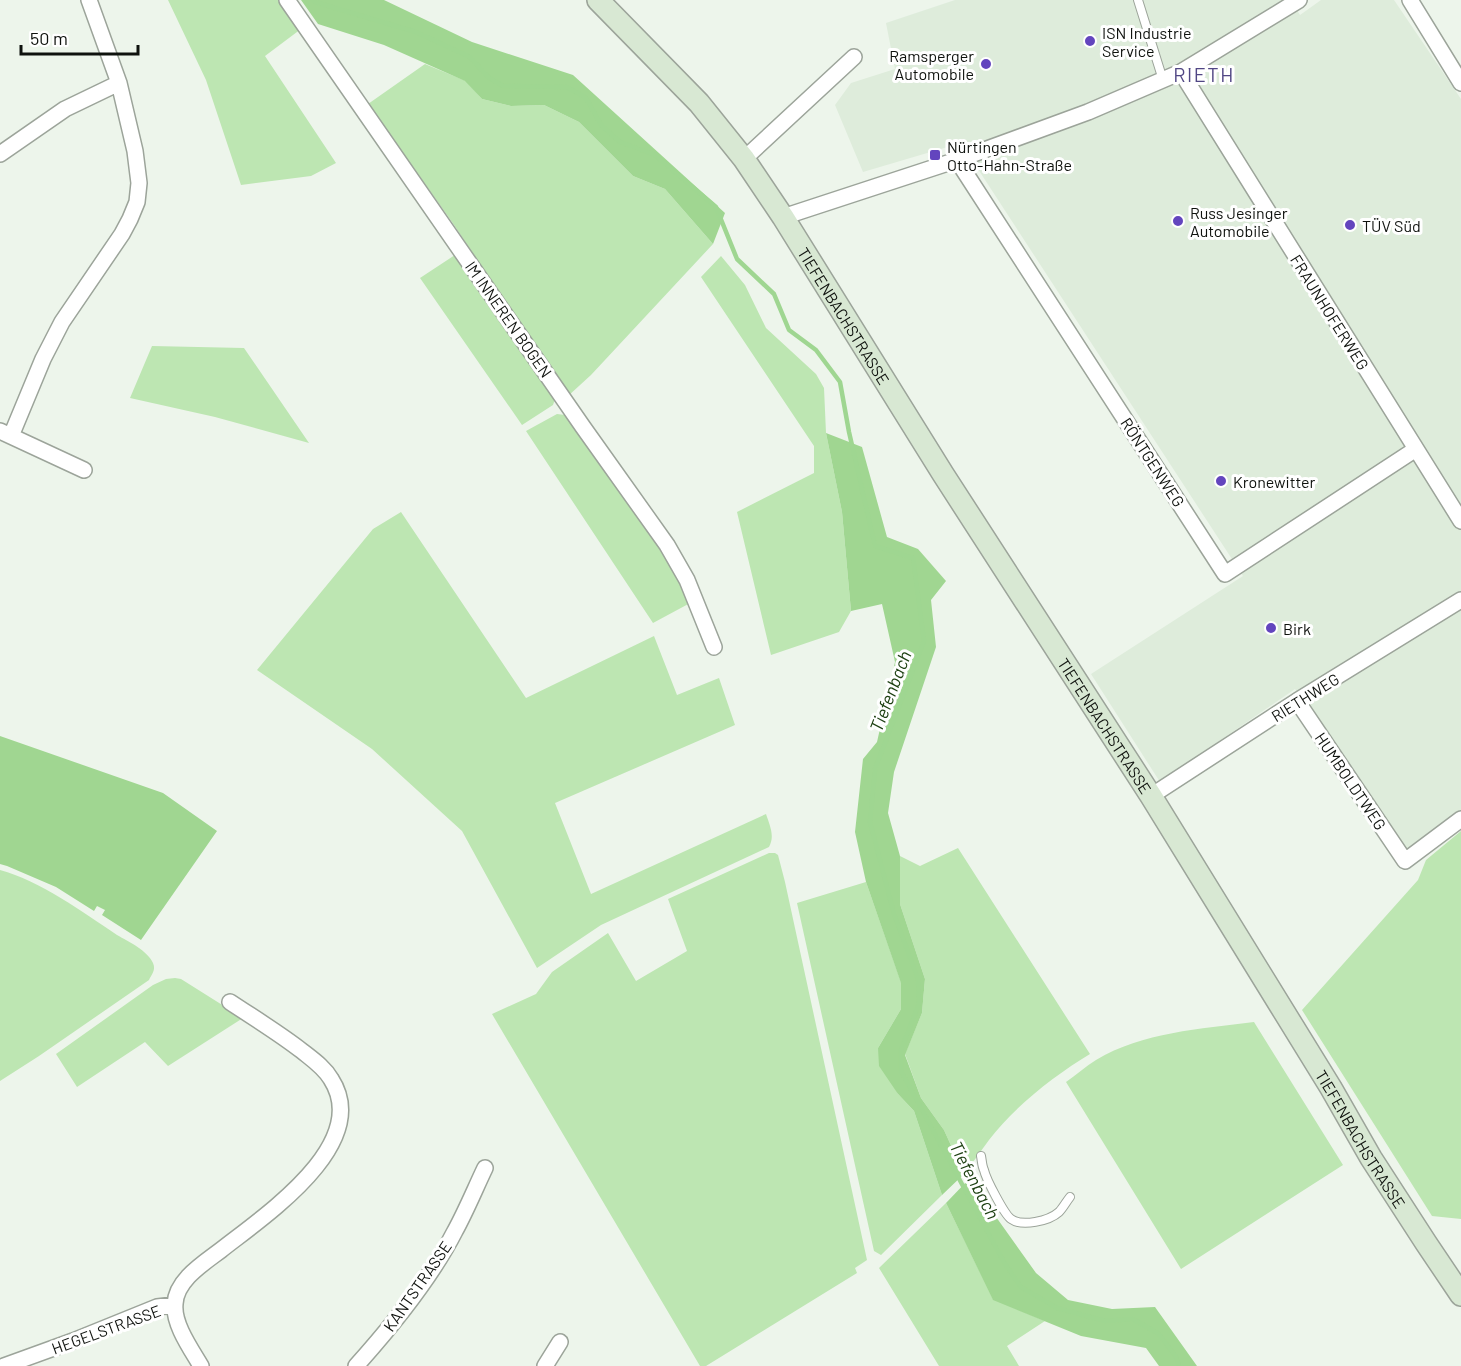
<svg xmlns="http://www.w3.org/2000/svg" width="1461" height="1366" font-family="Barlow,sans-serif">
	<rect width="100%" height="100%" fill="#edf5eb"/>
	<!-- built -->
	<path fill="#deecdb" d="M955 0H1291L1300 15 1321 0H1394L1461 99V813L1407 853 1384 822 1295 689 1160 782 1091 674 1243 576 961 143 863 172 835 105 851 83 895 69 886 23Z"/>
	<!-- green -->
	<path fill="#bde6b2" d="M168 0H282L301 29 265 56 336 163 311 176 241 185 206 80Z
		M425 64 466 81 482 99 511 106 544 105 579 122 633 176 665 189 713 244 591 375 568 396 452 222 368 104Z
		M458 253 555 399 553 405 522 425 420 278Z
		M721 256 745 285 766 328 816 374 824 388 826 433 842 512 851 611 839 632 771 655 737 512 814 473V446L701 277Z
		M152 346 244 348 309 443 215 417 130 398Z
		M557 414 565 415 674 563 692 602 653 623 526 431Z
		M401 512 526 698 654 636 677 695 719 678 735 725 555 803 591 894 766 814C770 826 775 836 769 847L601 925 537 968 462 831 372 749 257 670 373 529Z
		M1461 831V1219L1432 1216 1302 1010 1418 880 1426 860Z
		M958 848 1090 1054C1055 1075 1014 1107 989 1140 981 1151 973 1162 964 1174L944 1130 921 1098 905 1054 922 1013 925 979 900 904V856L920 866Z
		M769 853H775L778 855 785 882 867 1260 855 1268 857 1273 706 1366H700L492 1014 536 994 552 972 608 933 636 981 687 951 668 899Z
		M0 870C40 881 83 912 117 935 129 942 147 950 153 963 156 970 152 974 149 980L39 1056 0 1081Z
		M866 882 901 982V1009L878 1048 898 1094 914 1111 942 1195 881 1255 874 1251 797 903Z
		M175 978 181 979 243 1018 168 1066 145 1042 77 1087 56 1054 153 985 166 979Z
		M1254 1022 1343 1165 1181 1269 1066 1082C1076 1075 1086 1066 1096 1060 1143 1032 1200 1029 1254 1022Z
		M946 1203 993 1299 1045 1321 1007 1346 1019 1366H939L879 1268Z"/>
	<!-- forest -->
	<path fill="#a0d691" d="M301 0H384L472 42 573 75 725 213 713 244 665 189 633 176 579 122 544 105 511 106 482 99 465 81 384 45 318 24Z
		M826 433 862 447 887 537 918 549 946 581 931 600 936 647 894 772 888 813 900 856V904L925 979 922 1013 905 1055 921 1098 944 1130 964 1174 942 1195 914 1111 898 1094 879 1066 878 1048 901 1009V983L866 882 855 832 863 759 877 742 895 662 882 604 851 611 842 512Z
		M0 736 163 793 217 831 141 940 102 915 105 910 97 906 94 911 56 887 7 866 0 864Z
		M969 1179 1036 1273 1068 1300 1112 1309 1155 1307 1197 1366H1159L1146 1348 1081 1336 993 1300 946 1203Z"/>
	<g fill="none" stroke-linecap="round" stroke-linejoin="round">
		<!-- stream -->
		<path stroke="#9fd691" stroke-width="4.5" d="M313 0 315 2 416 32 470 57 488 77 503 86 567 87 586 98 601 125 620 142 655 155 716 207 737 259 774 294 789 330 816 350 840 382 849 432 875 546 913 558 924 641 875 769 870 822 894 914 918 979 919 1004 901 1050V1071L1005 1264 1021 1287 1057 1308 1105 1321 1133 1319 1159 1334 1176 1357 1179 1366"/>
		<defs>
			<path id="lane" d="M1138 0 1163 80
				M981 1156C982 1161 982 1166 984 1170 986 1179 1004 1214 1011 1219 1022 1227 1049 1221 1059 1212 1063 1208 1066 1202 1070 1197"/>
			<path id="street" d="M287 0 583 427 667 545 687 580 714 647
				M1410 0 1461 83
				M1181 72 1461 521
				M0 154 65 109 119 83
				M744 159 854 57
				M957 160 1225 574 1416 449
				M783 217 957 160 1088 112 1181 72 1299 0
				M0 431 84 470
				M11 436 43 359 62 322 122 234 130 219 137 202 139 183 135 151 119 83 89 0
				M1297 701 1405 861 1461 819
				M1151 796 1297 701 1461 600
				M4 1366 73 1341 157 1307 174 1305
				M201 1366C191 1349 173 1324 175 1304 176 1280 204 1263 221 1250 264 1216 373 1144 331 1079 324 1067 312 1059 302 1051 279 1033 254 1018 230 1002
				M356 1366C391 1327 431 1278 455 1231 466 1211 475 1189 485 1168
				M545 1366 560 1342"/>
			<g id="secondary">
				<path id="s1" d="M598 0 699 103 744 159 783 217 943 474 1151 796 1331 1088 1371 1158 1426 1243 1461 1295"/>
			</g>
		</defs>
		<!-- lane casing -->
		<use href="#lane" stroke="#9ca49a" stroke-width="10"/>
		<!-- street casing -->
		<use href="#street" stroke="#9ca49a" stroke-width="18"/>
		<!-- secondary casing -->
		<use href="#secondary" stroke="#9ca49a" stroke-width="24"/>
		<!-- lane -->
		<use href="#lane" stroke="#fff" stroke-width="8"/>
		<!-- street -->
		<use href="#street" stroke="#fff" stroke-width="15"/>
		<!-- secondary -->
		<use href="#secondary" stroke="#d8e8d3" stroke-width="21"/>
	</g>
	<!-- markers -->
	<g fill="#6345be" stroke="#fff" stroke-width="2">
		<circle cx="1090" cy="41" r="6"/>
		<circle cx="986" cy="64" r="6"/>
		<rect x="929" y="149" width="12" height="12" rx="3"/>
		<circle cx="1178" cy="221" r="6"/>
		<circle cx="1350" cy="225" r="6"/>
		<circle cx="1221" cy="481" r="6"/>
		<circle cx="1271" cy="628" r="6"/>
	</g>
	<g text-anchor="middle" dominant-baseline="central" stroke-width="6" stroke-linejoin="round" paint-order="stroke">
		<!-- poi labels -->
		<g font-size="16" fill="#0f120e" stroke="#fff" text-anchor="start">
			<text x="1102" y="32">ISN Industrie<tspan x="1102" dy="18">Service</tspan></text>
			<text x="974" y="55" text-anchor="end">Ramsperger<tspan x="974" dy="18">Automobile</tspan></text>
			<text x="947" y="146">Nürtingen<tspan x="947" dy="18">Otto-Hahn-Straße</tspan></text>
			<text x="1190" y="212">Russ Jesinger<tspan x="1190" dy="18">Automobile</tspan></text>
			<text x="1362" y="225">TÜV Süd</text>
			<text x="1233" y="481">Kronewitter</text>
			<text x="1283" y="628">Birk</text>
		</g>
		<!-- street labels -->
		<g font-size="16" fill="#0f120e" stroke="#fff">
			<text transform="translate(1330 312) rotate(58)">FRAUNHOFERWEG</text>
			<text stroke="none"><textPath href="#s1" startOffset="402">TIEFENBACHSTRASSE</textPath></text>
			<text transform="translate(509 319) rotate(55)">IM INNEREN BOGEN</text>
			<text transform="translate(1153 462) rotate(57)">RÖNTGENWEG</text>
			<text transform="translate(1305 697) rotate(-32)">RIETHWEG</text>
			<text stroke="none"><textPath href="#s1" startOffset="888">TIEFENBACHSTRASSE</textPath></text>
			<text transform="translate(1351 781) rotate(56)">HUMBOLDTWEG</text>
			<text stroke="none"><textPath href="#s1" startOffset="1374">TIEFENBACHSTRASSE</textPath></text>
			<text transform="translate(417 1286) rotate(-55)">KANTSTRASSE</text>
			<text transform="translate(106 1329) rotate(-20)">HEGELSTRASSE</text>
		</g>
		<!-- water labels -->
		<g font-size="18" font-style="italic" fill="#1e4113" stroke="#fff">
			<text transform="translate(890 691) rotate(-69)">Tiefenbach</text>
			<text transform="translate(975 1180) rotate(62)">Tiefenbach</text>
		</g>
		<!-- quarter labels -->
		<g font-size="20" letter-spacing="1.5" fill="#504684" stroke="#fff">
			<text x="1204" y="74">RIETH</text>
		</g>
	</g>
	<!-- scale -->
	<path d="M21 45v9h117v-9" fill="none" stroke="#0f120e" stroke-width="3"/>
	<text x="30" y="45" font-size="18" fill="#0f120e" stroke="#ffffff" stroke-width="4.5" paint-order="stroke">50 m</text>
</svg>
